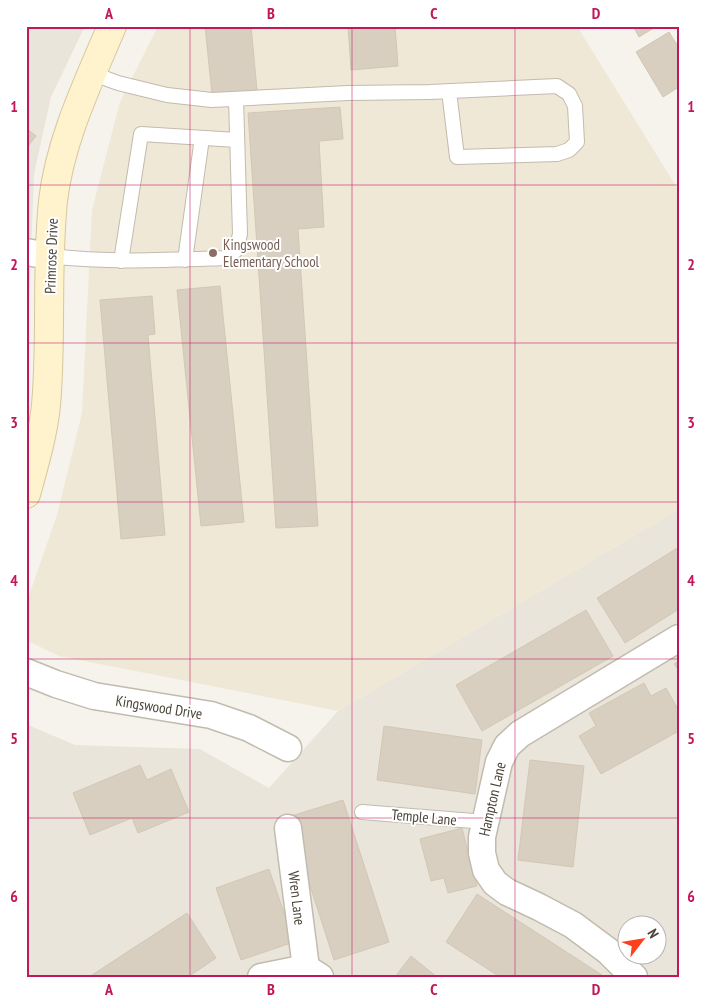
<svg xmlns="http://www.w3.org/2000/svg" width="705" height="1003" font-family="'PT Sans Narrow',sans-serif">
	<rect width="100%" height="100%" fill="#f6f3ec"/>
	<!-- residential -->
	<path fill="#eae5da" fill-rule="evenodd" d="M26 26H85L51 97 34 174 28 331 26 342Z
		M679 509V977H26V724L75 745 200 749 269 788 338 711ZM628 926H658V956H628Z"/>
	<!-- education -->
	<path fill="#efe8d6" d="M158 26H577L679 191V509L338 711 59 656 30 642 26 638V604L57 515 82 413 92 210 120 102Z"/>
	<!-- building -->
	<path fill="#d8cfc1" stroke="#d3c7b4" d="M205 26H251L257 90 212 94Z
		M348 26H395L398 66 351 70Z
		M633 26H657L639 37Z
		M669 32 679 48V87L663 97 636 52Z
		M340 107 343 139 319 141 324 227 298 229 318 526 276 528 248 113Z
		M26 128 36 136 26 149Z
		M220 286 244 522 201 526 177 290Z
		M152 296 155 334 148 335 165 535 121 539 100 300Z
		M679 547V609L625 643 597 598Z
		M586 610 613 656 482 731 456 685Z
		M679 661V671L674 664Z
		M644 683 651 696 666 688 679 711V731L601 774 579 736 596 726 589 713Z
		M384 726 482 740 475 794 377 780Z
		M530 760 584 766 573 867 518 860Z
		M140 765 147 780 171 769 189 812 138 833 132 818 90 835 73 793Z
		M343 800 389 942 334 960 288 817Z
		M462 828 477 886 448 893 444 878 431 881 420 839Z
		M269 869 294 942 241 960 216 888Z
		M477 894 602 975 601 977H500L446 942Z
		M187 913 216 958 188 977H89Z
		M411 956 437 977H395Z"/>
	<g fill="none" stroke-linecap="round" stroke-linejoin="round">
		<defs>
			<path id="lane" d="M91 73 118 83 167 95 212 100 348 93 430 92 557 86 569 94 575 106 577 142 569 150 557 154 457 157 449 91
				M50 256C108 263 168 260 227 258L236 250 240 234 236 99
				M185 260 202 138
				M121 261 141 134 237 140
				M362 812 486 822"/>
			<path id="street" d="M26 252 50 256
				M26 672 56 684 94 696 211 715 249 728 288 748
				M288 828 306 968
				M261 977 306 968 320 977
				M634 977 608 951 573 925 539 907 507 892 495 883 486 870 482 853V837L499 762 507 746 520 734 679 638"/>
			<path id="secondary" d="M26 494C34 465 43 435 46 405 52 338 46 269 53 201 60 140 88 83 112 26"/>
		</defs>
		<!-- lane casing -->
		<use href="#lane" stroke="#c2bbae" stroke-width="16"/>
		<!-- street casing -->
		<use href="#street" stroke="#c2bbae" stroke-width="29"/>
		<!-- secondary casing -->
		<use href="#secondary" stroke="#d6c79b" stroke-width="30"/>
		<!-- lane -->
		<use href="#lane" stroke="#fff" stroke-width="14"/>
		<!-- street -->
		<use href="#street" stroke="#fff" stroke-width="26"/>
		<!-- secondary -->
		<use href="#secondary" stroke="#fff3cd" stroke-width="28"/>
	</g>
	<!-- grid -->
	<path fill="none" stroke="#c2185b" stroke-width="1" stroke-opacity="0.55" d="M190 26V977M352 26V977M515 26V977M26 185H679M26 343H679M26 502H679M26 659H679M26 818H679"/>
	<!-- markers -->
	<circle fill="#8d6e63" stroke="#fff" stroke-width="2" cx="213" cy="253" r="5"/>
	<g text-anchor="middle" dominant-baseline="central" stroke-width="4" stroke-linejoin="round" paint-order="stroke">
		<!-- education labels -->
		<g font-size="15" fill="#785e54" stroke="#fff" text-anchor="start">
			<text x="223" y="244">Kingswood<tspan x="223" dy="17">Elementary School</tspan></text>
		</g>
		<!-- street labels -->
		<g font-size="15" fill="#4b4439" stroke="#fff">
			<text transform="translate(51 256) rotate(-88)">Primrose Drive</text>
			<text transform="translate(159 707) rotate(9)">Kingswood Drive</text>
			<text transform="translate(492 799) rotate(-77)">Hampton Lane</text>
			<text transform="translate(424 817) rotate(5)">Temple Lane</text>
			<text transform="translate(297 898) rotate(83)">Wren Lane</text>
		</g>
	</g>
	<!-- border -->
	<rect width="705" height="1003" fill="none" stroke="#ffffff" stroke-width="55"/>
	<!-- north arrow -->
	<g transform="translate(642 940) rotate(59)"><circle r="24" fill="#ffffff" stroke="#b7b4b0"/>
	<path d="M0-4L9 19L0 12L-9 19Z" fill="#fc3f1d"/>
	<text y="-8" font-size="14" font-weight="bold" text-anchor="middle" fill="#4b4439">N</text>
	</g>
	<rect x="28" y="28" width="650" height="948" fill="none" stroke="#c2185b" stroke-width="2"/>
	<g font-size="16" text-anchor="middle" font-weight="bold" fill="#c2185b">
		<text x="109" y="19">A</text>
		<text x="271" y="19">B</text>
		<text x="434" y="19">C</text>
		<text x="596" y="19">D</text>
		<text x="14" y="112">1</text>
		<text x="691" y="112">1</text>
		<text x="14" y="270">2</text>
		<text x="691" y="270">2</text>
		<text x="14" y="428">3</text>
		<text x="691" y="428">3</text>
		<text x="14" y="586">4</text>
		<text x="691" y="586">4</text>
		<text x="14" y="744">5</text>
		<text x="691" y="744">5</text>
		<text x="14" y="902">6</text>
		<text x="691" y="902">6</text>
		<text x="109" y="995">A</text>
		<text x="271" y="995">B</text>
		<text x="434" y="995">C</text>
		<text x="596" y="995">D</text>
	</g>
</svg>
